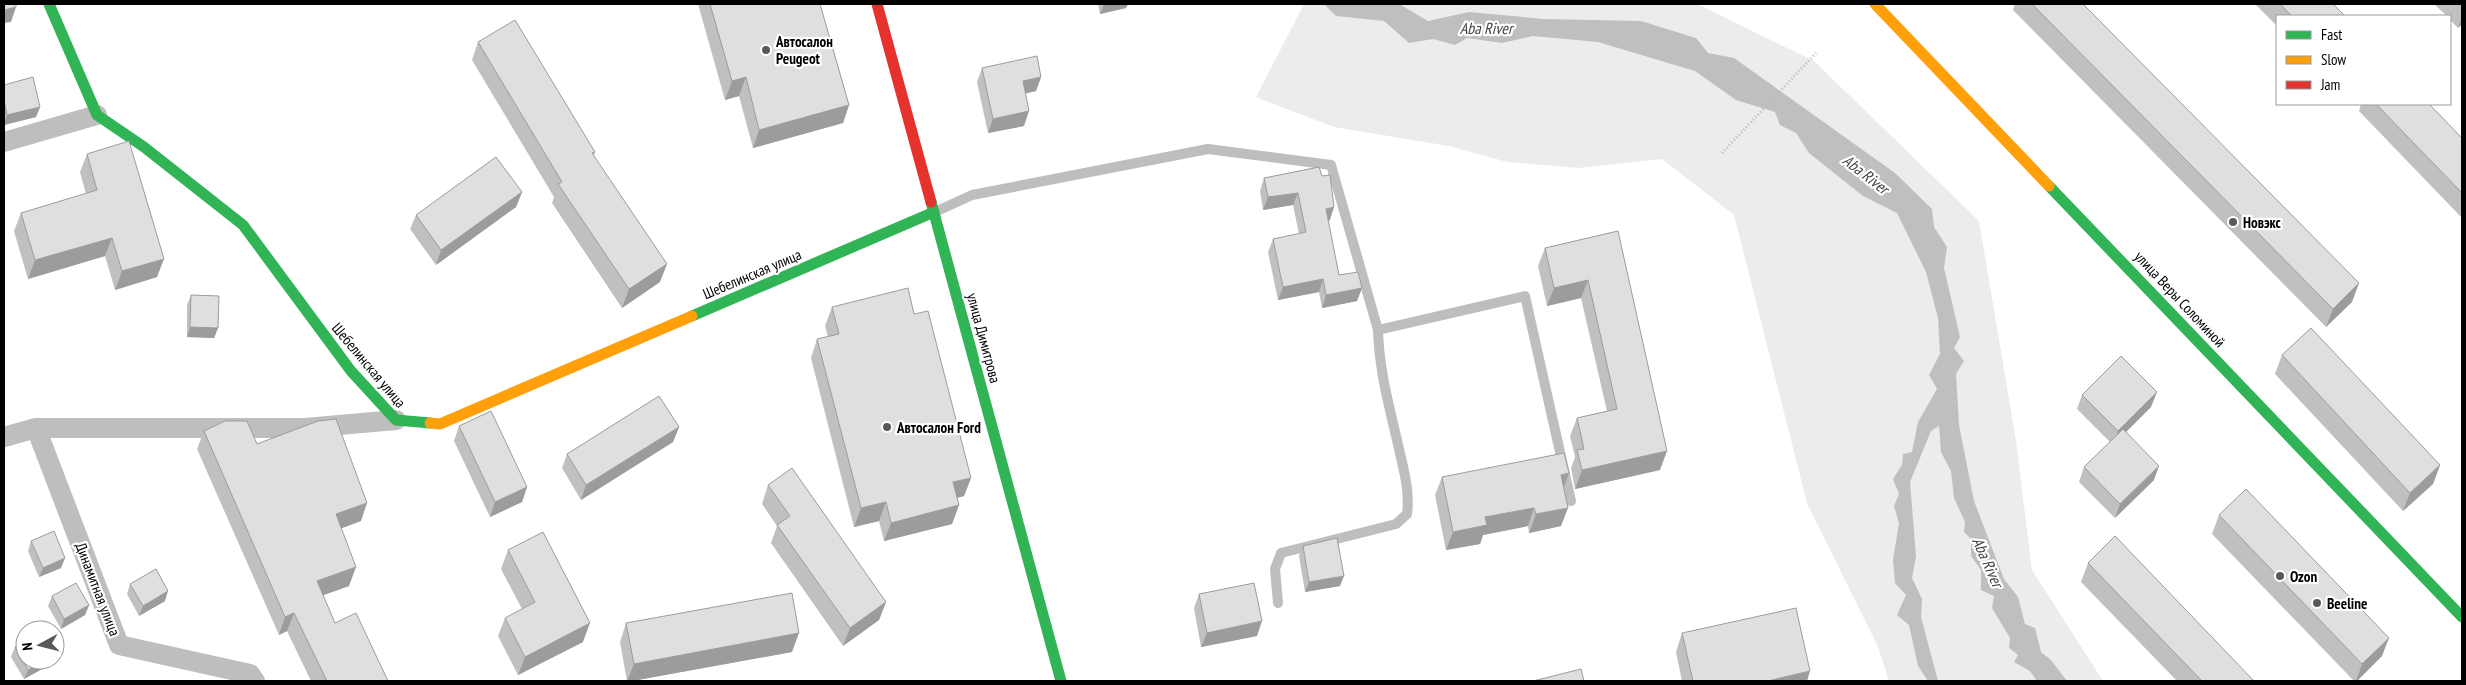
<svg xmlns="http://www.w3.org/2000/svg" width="2466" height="685" font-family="'PT Sans Narrow',sans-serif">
	<rect width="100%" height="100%" fill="#fff"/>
	<!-- green -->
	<path fill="#ececec" d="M1304 4H1697L1814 61 1979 221 2016 441 2032 570 2103 681H1889L1878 647 1807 503 1734 215 1662 159 1578 168 1507 162 1449 146 1334 127 1256 97Z"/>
	<!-- water -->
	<path fill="#bfbfbf" d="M1324 4H1399L1428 21 1469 12 1544 19 1641 21 1696 38 1708 53 1734 58 1895 173 1932 209 1934 227 1947 247 1944 268 1960 337 1954 348 1964 361 1956 374 1959 425 1974 501 2004 579 2018 597 2025 624 2035 628 2041 652 2051 660 2067 681H2037L2030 671 2014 662 2018 655 2009 648 2010 638 1992 608 1994 596 1981 590V570L1971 556V539L1964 532 1965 522 1954 498 1951 471 1941 452 1939 426 1931 431 1910 482 1916 556 1912 578 1922 599 1921 617 1938 681H1928L1918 666 1909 625 1897 615 1906 595 1895 583 1893 560 1899 523 1894 506 1899 494 1893 479 1902 465 1903 454 1912 452 1918 422 1937 389 1929 375 1940 354 1938 318 1926 272 1897 213 1863 196 1809 153 1796 133 1780 125 1775 112 1736 100 1695 71 1598 42 1533 36 1502 43 1467 38 1455 45 1433 39 1409 43 1384 21 1336 16Z"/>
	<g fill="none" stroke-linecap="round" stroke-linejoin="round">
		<!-- path -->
		<path stroke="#b9b9b9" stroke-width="3" stroke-dasharray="1 2.5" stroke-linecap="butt" d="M1722 153 1816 53"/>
		<!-- lane -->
		<path stroke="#bebebe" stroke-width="10" d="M935 212 972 195 1208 149 1331 165 1378 330 1525 296 1571 501
			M1278 603 1275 569 1281 553 1396 524 1407 514C1410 492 1404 471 1399 449 1390 409 1379 371 1378 330"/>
		<!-- street -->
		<path stroke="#bebebe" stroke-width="20" d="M4 142 97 115
			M36 428 119 645 250 674 255 681
			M4 437 36 428H305L396 420"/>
		<!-- fast -->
		<path stroke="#30b455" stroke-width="11" d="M49 4 97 115 144 147 243 225 351 371 396 420 430 423
			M2049 186 2462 617
			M931 202 1061 681
			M692 316 934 212"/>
		<!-- slow -->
		<path stroke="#ff9f0a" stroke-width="11" d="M1875 4 2049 186
			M430 423 440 424 692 316"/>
		<!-- jam -->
		<path stroke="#e5322d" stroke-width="11" d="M877 4 931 202"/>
	</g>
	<!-- wall -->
	<path fill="#c0c0c0" d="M698 4H820L849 105 843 123 753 148 739 96 725 100Z
		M1098 4H1128L1126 8 1100 14Z
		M2015 4H2083L2352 302 2326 327 2013 10Z
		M2255 4H2333L2345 16H2277V26Z
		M2434 4H2462V24L2458 28 2450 20V16H2447Z
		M478 42 595 152 594 155 660 282 622 308 552 203 554 197 472 60Z
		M982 68 1041 77 1036 91 1025 94 1024 126 988 133 977 82Z
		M4 85 40 107 36 117 4 125Z
		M2361 104H2429L2462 138V218L2359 111Z
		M87 154 157 277 115 290 105 256 28 279 14 231 21 213 86 194 80 172Z
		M1319 167 1330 220 1328 221 1339 275 1362 288 1357 301 1322 308 1319 292 1278 300 1268 252 1273 239 1299 234 1293 205 1263 210 1260 191 1264 178Z
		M522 192 516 207 436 265 410 229 416 215Z
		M1618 231 1660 470 1575 489 1571 468 1575 457 1570 436 1577 418 1607 411 1581 298 1547 306 1538 266 1545 248Z
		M191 295 218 328 214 338 187 337V305Z
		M832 307 914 314 971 478 964 496 957 498 959 505 952 524 884 541 879 521 854 527 811 358 817 339 828 337 825 326Z
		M2282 355 2440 465 2433 484 2403 511 2275 374Z
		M2082 395 2151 407 2126 432 2154 480 2115 518 2079 482 2084 467 2110 442 2077 409Z
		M459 426 527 487 522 502 490 517 454 441Z
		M679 427 673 442 581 500 562 468 567 454Z
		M204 431 257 444 361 521 341 528 349 586 323 595 335 623 388 681H311L287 631 279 635 197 449Z
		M1442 477 1564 487 1561 526 1529 533 1528 526 1483 535 1480 544 1446 550 1435 495Z
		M768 485 886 602 879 620 843 646 771 543 777 526 762 504Z
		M2219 515 2382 656 2357 681H2354L2212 534Z
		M31 541 61 568 39 577 28 551Z
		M1303 546 1340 586 1305 592 1299 556Z
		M508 550 583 642 518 675 498 636 505 618 522 609 501 569Z
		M2088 563 2254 681H2177L2081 582Z
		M130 584 165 601 139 616 127 594Z
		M1199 594 1257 636 1201 647 1194 608Z
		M52 596 89 605 85 615 61 629 48 606Z
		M626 623 792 652 632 681H627L620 642Z
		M1682 633 1807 681H1682L1676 652Z
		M15 647 25 660H54L53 663 24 679 11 657Z"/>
	<!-- shaded-wall -->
	<path fill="#9c9c9c" d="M1104 4H1128L1126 8 1100 14Z
		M16 7 11 22 4 23V10Z
		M2462 17V24L2458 28Z
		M746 77 739 96 725 100 732 81Z
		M1041 77 1036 91 1017 95 1023 81Z
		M849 105 843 123 753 148 759 130Z
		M40 107 36 117 4 125 7 115Z
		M1029 111 1024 126 988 133 993 119Z
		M522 192 516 207 436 265 441 250Z
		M1298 193 1293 205 1263 210 1268 197Z
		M1334 207 1330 220 1321 222 1326 209Z
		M112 238 105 256 28 279 35 260Z
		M164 259 157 277 115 290 122 271Z
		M667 264 660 282 622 308 629 289Z
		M1323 279 1319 292 1278 300 1283 287Z
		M1588 280 1581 298 1547 306 1554 288Z
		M2359 283 2352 302 2326 327 2333 309Z
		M1362 288 1357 301 1322 308 1326 295Z
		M190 327 218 328 214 338 187 337Z
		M2157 392 2151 407 2113 445 2118 431Z
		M679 427 673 442 581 500 586 485Z
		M1667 451 1660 470 1575 489 1582 470Z
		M2440 465 2433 484 2403 511 2410 493Z
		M2159 466 2154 480 2115 518 2120 504Z
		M1569 473 1562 492 1561 475Z
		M971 478 964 496 946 501 953 482Z
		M527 487 522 502 490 517 495 502Z
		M886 502 879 521 854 527 861 508Z
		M367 503 361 521 329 533 336 514Z
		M959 505 952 524 884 541 891 523Z
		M1534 508 1528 526 1483 535 1480 544 1446 550 1453 532 1485 517Z
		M1568 508 1561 526 1529 533 1536 514Z
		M65 558 61 568 39 577 43 568Z
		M356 567 349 586 310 600 317 581Z
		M1344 576 1340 586 1305 592 1309 582Z
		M168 591 165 601 139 616 143 606Z
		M886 602 879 620 843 646 850 628Z
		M89 605 85 615 61 629 64 619Z
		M294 613 287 631 279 635 285 617Z
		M1262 621 1257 636 1201 647 1207 633Z
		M590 623 583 642 518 675 525 657Z
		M799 633 792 652 632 681H627L634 664Z
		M2389 638 2382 656 2357 681H2356L2362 664Z
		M45 660H54L53 663 24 679 28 670Z
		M1810 671 1807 681H1768Z"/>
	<!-- building -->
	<path fill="#dfdfdf" stroke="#9c9c9c" d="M4 4H16V7L4 10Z
		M710 4H820L849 105 759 130 746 77 732 81Z
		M2032 4H2083L2359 283 2333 309Z
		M2280 4H2333L2345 16H2292Z
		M515 20 595 152 592 153 667 264 629 289 558 184 562 182 478 42Z
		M1037 56 1041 77 1023 81 1029 111 993 119 982 68Z
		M33 77 40 107 7 115 4 100V85Z
		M2376 104H2429L2462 138V193Z
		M129 141 164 259 122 271 112 238 35 260 21 213 97 190 87 154Z
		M496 157 522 192 441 250 416 215Z
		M1319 167 1322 176 1330 175 1334 207 1326 209 1339 275 1358 272 1362 288 1326 295 1323 279 1283 287 1273 239 1306 232 1298 193 1268 197 1264 178Z
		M1618 231 1667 451 1582 470 1577 450 1584 449 1577 418 1617 409 1588 280 1554 288 1545 248Z
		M908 288 914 314 928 311 971 478 953 482 959 505 891 523 886 502 861 508 817 339 839 334 832 307Z
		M191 295 219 296 218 328 190 327Z
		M2311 328 2440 465 2410 493 2282 355Z
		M2121 356 2157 392 2118 431 2082 395Z
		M659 396 679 427 586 485 567 454Z
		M491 411 527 487 495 502 459 426Z
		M336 419 367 503 336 514 356 567 317 581 335 623 356 613 388 681H327L294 613 285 617 204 431 225 421H247L257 444 318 421Z
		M2123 429 2159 466 2120 504 2084 467Z
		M1564 453 1569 473 1561 475 1568 508 1536 514 1534 508 1485 517 1487 525 1453 532 1442 477Z
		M792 468 886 602 850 628 777 525 790 516 768 485Z
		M2246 489 2389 638 2362 664 2219 515Z
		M54 531 65 558 43 568 31 541Z
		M543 532 590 623 525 657 505 618 535 602 508 550Z
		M2115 536 2254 681H2202L2088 563Z
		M1337 538 1344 576 1309 582 1303 546Z
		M156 569 168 591 143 606 130 584Z
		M76 583 89 605 64 619 52 596Z
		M1254 583 1262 621 1207 633 1199 594Z
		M792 593 799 633 634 664 626 623Z
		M1796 608 1810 671 1768 681H1693L1682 633Z
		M25 641V660H45L28 670 15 647Z
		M1581 669 1584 681H1533Z"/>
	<!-- markers -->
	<g fill="#595959" stroke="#fff" stroke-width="2">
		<circle cx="766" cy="50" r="5"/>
		<circle cx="2233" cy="222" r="5"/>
		<circle cx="887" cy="427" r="5"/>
		<circle cx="2280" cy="576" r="5"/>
		<circle cx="2317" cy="603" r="5"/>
	</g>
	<g text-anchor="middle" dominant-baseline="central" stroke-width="4.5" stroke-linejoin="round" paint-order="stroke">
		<!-- poi labels -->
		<g font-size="15" font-weight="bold" fill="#000" stroke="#fff" text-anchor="start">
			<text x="776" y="41">Автосалон<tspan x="776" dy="17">Peugeot</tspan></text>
			<text x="2243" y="222">Новэкс</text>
			<text x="897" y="427">Автосалон Ford</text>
			<text x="2290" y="576">Ozon</text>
			<text x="2327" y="603">Beeline</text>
		</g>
		<!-- street labels -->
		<g font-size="15" fill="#000" stroke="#fff">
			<text transform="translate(752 274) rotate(-23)">Шебелинская улица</text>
			<text transform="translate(2180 299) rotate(47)">улица Веры Соломиной</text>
			<text transform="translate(984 338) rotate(75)">улица Димитрова</text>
			<text transform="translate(369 365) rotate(50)">Шебелинская улица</text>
			<text transform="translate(98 589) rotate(69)">Динамитная улица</text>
		</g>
		<!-- water labels -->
		<g font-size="16" font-style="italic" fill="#444" stroke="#fff">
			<text x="1486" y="28">Aba River</text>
			<text transform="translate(1866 174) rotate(38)">Aba River</text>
			<text transform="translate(1988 562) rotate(66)">Aba River</text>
		</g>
	</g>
	<!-- border -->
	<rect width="2466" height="685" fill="none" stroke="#000000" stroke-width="10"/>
	<!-- legend -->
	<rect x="2276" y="15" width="175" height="90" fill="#ffffff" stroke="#999999"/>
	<rect x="2286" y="31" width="25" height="8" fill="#30b455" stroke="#999999"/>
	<text x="2321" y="40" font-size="15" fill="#000000">Fast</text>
	<rect x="2286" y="56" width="25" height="8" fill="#ff9f0a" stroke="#999999"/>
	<text x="2321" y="65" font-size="15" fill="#000000">Slow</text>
	<rect x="2286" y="81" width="25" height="8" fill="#e5322d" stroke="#999999"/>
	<text x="2321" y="90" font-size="15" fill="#000000">Jam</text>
	<!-- north arrow -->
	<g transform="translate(40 645) rotate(263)"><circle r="24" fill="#ffffff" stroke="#999999"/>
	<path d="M0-4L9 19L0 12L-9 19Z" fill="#595959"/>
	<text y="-8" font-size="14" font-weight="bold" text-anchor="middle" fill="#000000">N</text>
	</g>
</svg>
